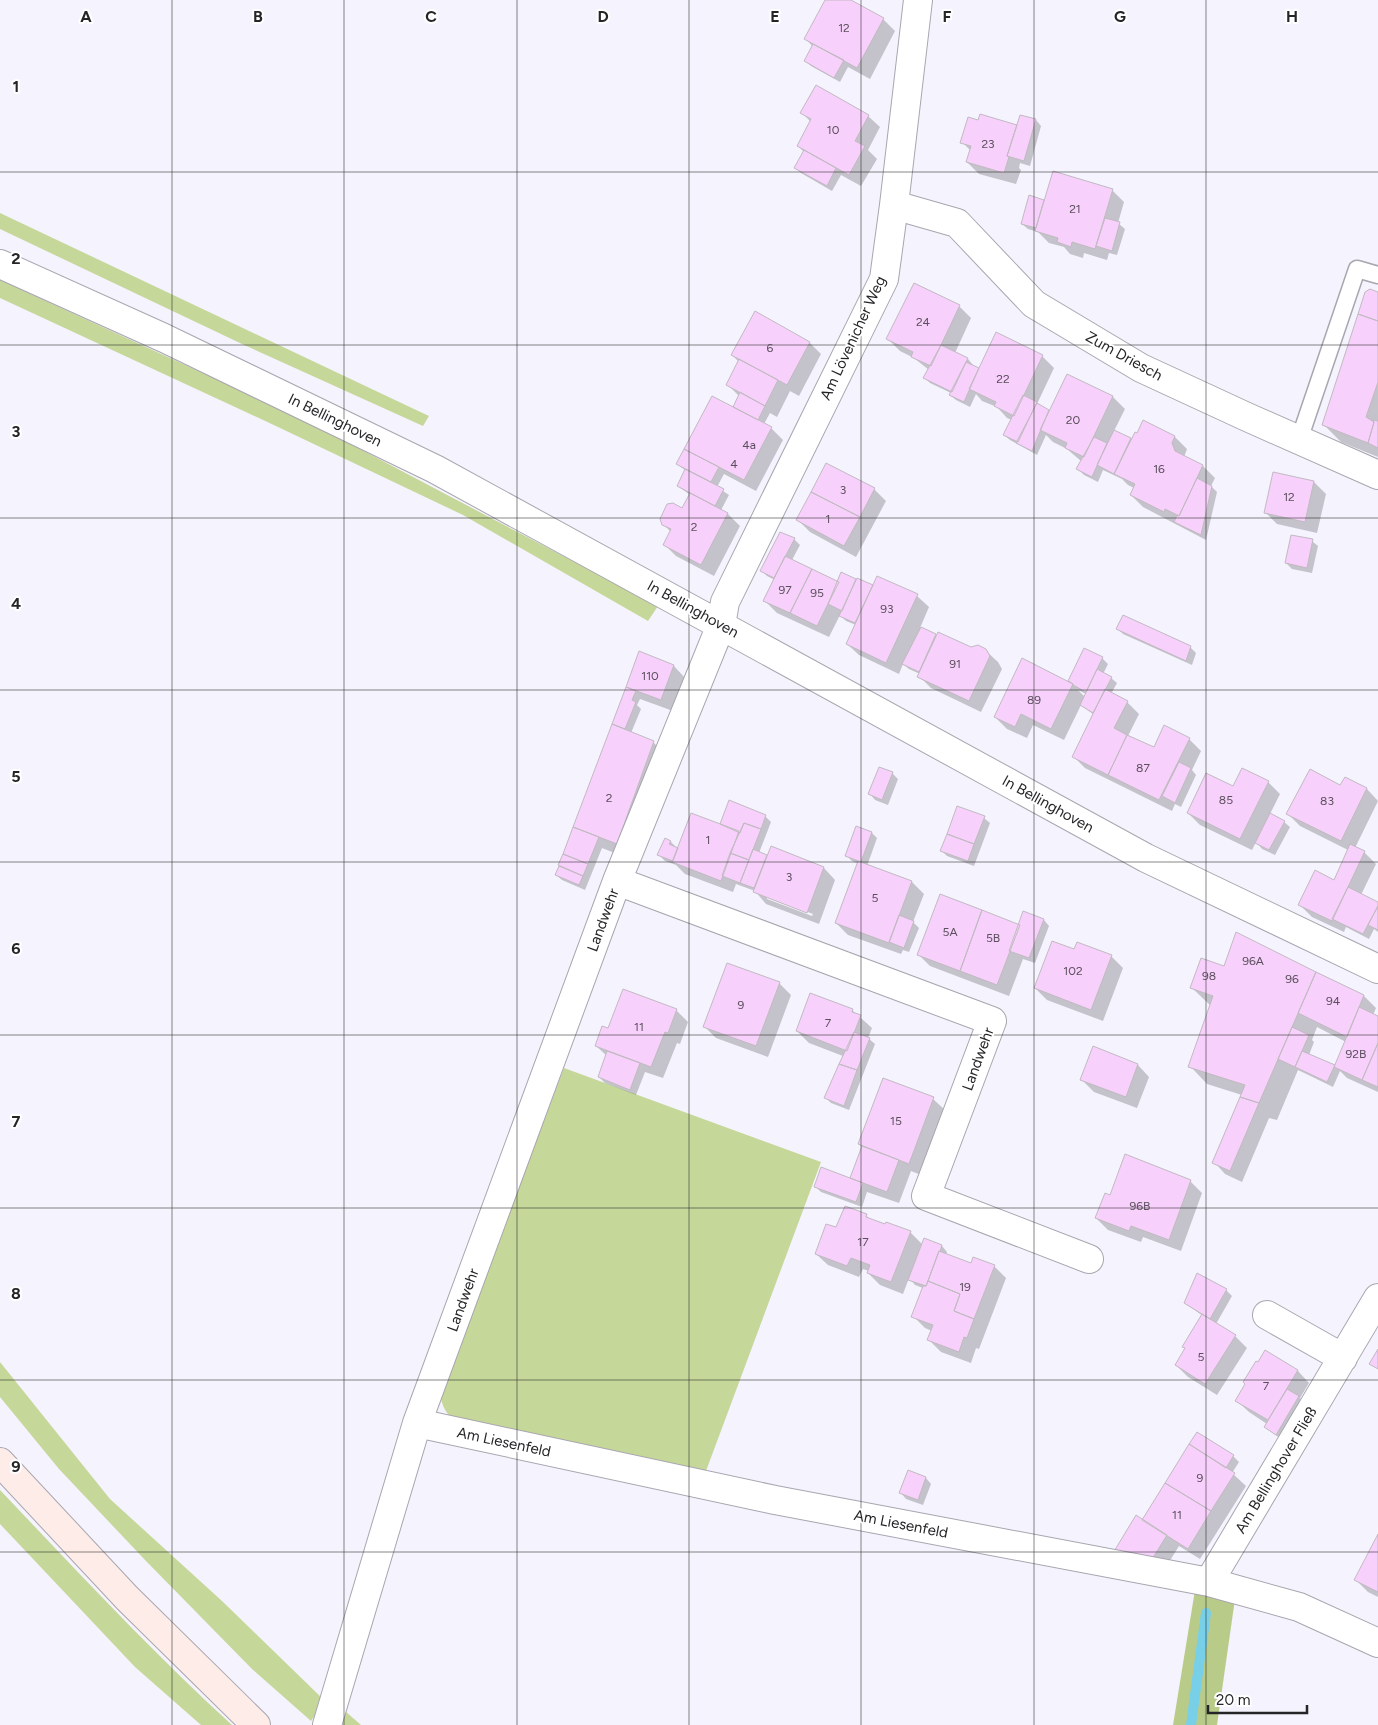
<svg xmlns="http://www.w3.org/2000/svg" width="1378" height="1725" font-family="Figtree,sans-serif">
	<rect width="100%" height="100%" fill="#f5f3fd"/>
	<!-- green -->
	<path fill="#c6d79a" d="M0 213 414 409 429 416 423 426 242 344 0 229Z
		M0 280 303 419 658 606 648 621 463 515 278 427 0 298Z
		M564 1068 821 1162 706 1471 458 1422C447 1416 442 1407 440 1394Z
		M0 1362 110 1499 222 1601 325 1701 311 1721 252 1669 146 1561 59 1469 0 1397Z
		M0 1490C76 1570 151 1651 232 1725H201L135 1667 0 1524Z
		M345 1711 361 1725H343Z"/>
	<!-- forest -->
	<path fill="#b9cb89" d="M1195 1590 1235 1599 1217 1725H1173Z"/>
	<!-- shadow -->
	<path fill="#0003" fill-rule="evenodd" d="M826 0H848L883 19 895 31 870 79 848 67 840 82 811 66 806 61 813 47 805 38Z
		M802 113 868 116 880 127 868 150 877 159 861 186 841 175 832 191 801 173 795 167 804 152 798 146 811 122Z
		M1036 120 1041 126 1030 166 1020 163 1019 168 1021 170 1016 184 979 174 967 162 971 151 962 142Z
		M1112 190 1124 202 1118 223 1125 229 1117 255 1109 253 1107 260 1084 253 1083 258 1070 254 1064 247 1049 243 1038 232 1028 229 1022 224 1044 201 1045 202Z
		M914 284 959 306 971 318 955 353 968 359 973 365 972 366 978 369 1042 356 1054 368 1037 404 1050 412 1067 376 1113 397 1125 409 1114 431 1132 440 1137 434 1143 422 1175 437 1187 449 1184 457 1203 466 1215 478 1211 486 1217 492 1206 540 1143 507 1131 495 1134 488 1128 485 1122 479 1103 470 1098 482 1084 475 1078 469 1082 462 1067 449 1053 442 1046 435 1037 455 1010 440 1004 435 1012 420 1007 418 997 407 982 401 976 394 970 407 956 400 950 395 951 393 930 383 925 378 929 370 914 358 900 351 888 339Z
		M1378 293V457L1341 442 1323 424Z
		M810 343 821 354 799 396 790 391 777 417 770 413 764 424 771 428 783 440 756 491 724 474 717 487 729 495 721 510 728 514 740 526 714 576 676 556 664 544 671 532 663 524 683 509 690 495 678 486 686 471 677 464 733 409 739 396 727 384 739 362 732 355Z
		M1314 482 1326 494 1317 533 1277 524 1265 512Z
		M874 489 886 501 856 557 810 532 798 520Z
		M794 539 800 545 792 560 838 583 842 574 874 587 878 577 917 596 929 607 920 628 937 637 971 649 985 650 998 662 1002 669 981 712 931 688 919 676 920 674 909 669 903 664 899 674 859 655 847 644 856 625 846 621 840 615 829 637 777 613 765 601 775 580 767 576 762 571Z
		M1312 541 1318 546 1312 573 1292 569 1286 563Z
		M1118 629 1190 647 1196 653 1192 665 1123 634Z
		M1085 650 1102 658 1108 664 1103 674 1111 678 1117 683 1111 694 1127 702 1139 714 1128 736 1154 749 1189 739 1201 751 1192 770 1196 775 1181 807 1175 804 1172 811 1085 768 1073 756 1094 715 1081 705 1064 740 1033 725 1027 738 1007 729 995 717 1068 683ZM1078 690 1086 694 1085 697Z
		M640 653 674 666 685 678 673 711 640 699 637 705 641 709 631 733 653 742 671 760 635 861 602 848 585 890 562 880 556 875 616 727 613 724Z
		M892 773 898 779 888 805 875 800 870 794Z
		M1345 778 1367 789 1378 801 1355 848 1364 852 1376 864 1361 895 1378 903V932L1374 929 1369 939 1346 927 1344 932 1312 917 1300 905 1334 881 1348 850 1300 826 1288 814 1340 787Z
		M1268 782 1280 794 1270 814 1284 822 1290 827 1275 855 1262 849 1256 842 1252 850 1200 825 1188 813 1234 788Z
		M765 816 771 822 759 853 768 857 824 868 835 880 819 924 766 904 755 891 736 884 733 892 685 874 676 865 665 861 659 855 666 839 671 842 678 849 720 826ZM767 896 813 914 812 916 767 899Z
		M984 818 990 823 974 866 947 856 942 851Z
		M872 833 877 838 867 866 912 882 924 894 913 922 919 928 909 952 903 950 901 954 848 935 836 923 859 864 852 861 846 855Z
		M1024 913 1044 920 1049 926 1035 963 1023 959 1009 996 930 966 918 954 1019 926Z
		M1237 934 1364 996 1376 1008 1373 1015 1378 1017V1092L1347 1078 1340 1071 1333 1087 1298 1070 1277 1120 1269 1118 1242 1182 1225 1174 1214 1162 1242 1095 1207 1084 1190 1066 1211 1006 1192 988 1225 968ZM1317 1027 1346 1042 1335 1067 1309 1055 1314 1042 1312 1040Z
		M1075 951 1111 956 1123 968 1103 1021 1047 1000 1035 988Z
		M779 983 791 995 768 1057 716 1038 704 1026Z
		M676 1010 688 1022 680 1044 677 1043 663 1078 645 1072 636 1095 605 1083 599 1077 607 1056 596 1046 609 1030Z
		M852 1010 872 1028 868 1038 875 1044 849 1110 831 1103 826 1098 843 1056 809 1043 797 1031Z
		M1138 1065 1149 1077 1137 1108 1094 1092 1082 1080Z
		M933 1099 945 1110 921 1175 911 1171 899 1203 867 1192 862 1207 821 1192 815 1186 851 1180 863 1148 859 1144Z
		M1190 1181 1202 1193 1181 1251 1143 1237 1141 1242 1108 1230 1096 1218 1111 1197Z
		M866 1215 870 1220 910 1232 923 1245 925 1240 942 1246 947 1252 946 1255 971 1265 994 1266 1006 1278 979 1349 976 1348 971 1363 941 1352 929 1340 932 1331 925 1328 913 1316 923 1288 915 1285 909 1278 903 1294 880 1285 868 1273 869 1271 863 1269 859 1277 828 1265 816 1254 837 1229Z
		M1226 1290 1232 1296 1216 1324 1235 1336 1247 1348 1217 1395 1188 1377 1176 1365 1203 1316 1185 1303Z
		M1266 1352 1298 1371 1309 1383 1300 1398 1304 1403 1282 1440 1265 1427 1267 1424 1249 1412 1237 1401Z
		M1233 1456 1239 1462 1232 1473 1246 1486 1200 1559 1179 1546 1163 1572 1126 1565 1143 1521Z
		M926 1478 931 1484 923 1505 906 1499 901 1493Z
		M1378 1537V1597L1368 1592 1356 1580Z"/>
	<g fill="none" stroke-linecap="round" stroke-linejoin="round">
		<!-- stream -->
		<path stroke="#78cfe8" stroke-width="10" d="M1191 1725 1206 1613"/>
	</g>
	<!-- building -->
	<path fill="#f8d0fc" stroke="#c1bac1" d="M825 0H851L884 18 857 68 804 39Z
		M813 44 844 60 834 78 804 61Z
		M816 85 869 115 855 141 865 146 849 175 797 146 811 119 800 113Z
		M980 114 1017 125 1007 156 1009 157 1004 173 966 162 971 146 960 143 968 117 978 120Z
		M1020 115 1036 119 1024 161 1007 156Z
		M804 150 836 168 827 186 794 168Z
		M1053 171 1113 189 1095 249 1072 242 1071 247 1057 242 1058 238 1035 231Z
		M1029 195 1044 200 1036 228 1021 224Z
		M1105 218 1120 222 1112 251 1096 246Z
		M914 283 960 305 931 366 911 357 913 352 886 339Z
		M1370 289 1378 292V321L1358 314 1365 292Z
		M755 311 810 342 787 385 731 355Z
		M1358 314 1378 321V382L1366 417 1374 422 1368 443 1322 425Z
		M996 332 1043 355 1014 416 994 406 996 402 969 389Z
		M941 345 968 358 952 392 923 378Z
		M739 359 778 380 765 406 726 385Z
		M966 362 979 368 964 402 949 395Z
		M1067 374 1113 396 1084 457 1065 448 1067 443 1040 430Z
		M740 392 765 406 758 420 733 407Z
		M1023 395 1037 402 1018 442 1003 435Z
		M712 396 772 427 744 480 684 449Z
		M1037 403 1049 410 1032 451 1016 443Z
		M1143 420 1175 436 1172 443 1175 451 1203 465 1179 516 1165 509 1164 512 1130 495 1135 484 1114 474 1135 432 1137 433Z
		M1373 420 1378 421V448L1368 443 1374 422Z
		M1114 430 1131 438 1114 474 1097 465Z
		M1094 437 1107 443 1092 477 1076 469Z
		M684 449 719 467 711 482 676 464Z
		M826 463 875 488 860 517 811 492Z
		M685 469 724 489 715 506 677 486Z
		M1273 472 1314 481 1305 522 1264 513Z
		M1197 478 1212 486 1201 535 1174 522 1177 515 1179 516Z
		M811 492 860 517 844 546 796 520Z
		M690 493 728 513 701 565 663 545 671 529 662 525 660 519 667 504 673 503 682 508Z
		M780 532 795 538 774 578 760 571Z
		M1291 535 1313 539 1307 568 1285 563Z
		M785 556 812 569 790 613 763 601Z
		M812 569 839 582 817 626 790 613Z
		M841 572 856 579 842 611 828 604Z
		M877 576 918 594 886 663 846 644Z
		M857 578 873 585 855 623 839 616Z
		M1123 615 1191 646 1186 661 1116 629Z
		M921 627 936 634 919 672 902 664Z
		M938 632 971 647 978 645 986 649 990 656 969 701 917 677Z
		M1084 648 1103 657 1086 692 1073 685V684L1068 681Z
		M639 651 674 665 661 700 626 687Z
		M1022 658 1073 684 1051 729 1021 714 1015 727 994 717Z
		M1097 669 1112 677 1093 713 1080 705Z
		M626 687 636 691 632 700 636 702 625 729 612 724Z
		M1105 689 1128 701 1114 728 1127 735 1108 775 1072 757Z
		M612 724 654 741 617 844 573 827Z
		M1164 725 1190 738 1159 800 1108 775 1127 735 1154 747Z
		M1179 762 1191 768 1175 803 1162 796Z
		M879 767 893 772 882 800 868 794Z
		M1242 768 1269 781 1240 839 1187 813 1206 773 1233 786Z
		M1310 769 1340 785 1345 777 1367 788 1341 841 1286 814Z
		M729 800 766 815 761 829 744 823 740 833 720 824Z
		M957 806 985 816 974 844 947 834Z
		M691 813 739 831 721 881 672 862Z
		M1270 813 1285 821 1269 850 1255 843Z
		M744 823 761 829 749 860 730 853Z
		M856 826 872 832 861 862 845 856Z
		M573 827 599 837 588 864 563 854Z
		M947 834 974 844 968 861 940 851Z
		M665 838 671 841 669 844 678 848 673 861 657 855Z
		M1350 844 1365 851 1332 921 1298 905 1315 870 1334 880Z
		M771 846 824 867 807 913 753 892Z
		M753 849 767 855 754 888 740 883Z
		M730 853 749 860 740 883 722 876Z
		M563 854 588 864 583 876 558 865Z
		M858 861 912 881 889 943 835 923Z
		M559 866 583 876 579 885 555 875Z
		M1348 887 1378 902V906L1363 934 1332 919Z
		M940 894 982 910 960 971 917 955Z
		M1378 906V930L1368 925Z
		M982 910 1020 925 997 985 960 971Z
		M1023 911 1044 919 1029 958 1009 951Z
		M899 915 914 921 904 948 889 942Z
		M1236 932 1316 972 1259 1103 1240 1097 1245 1085 1188 1067 1213 996 1190 988 1201 958 1224 966Z
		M1052 941 1074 949 1077 942 1112 955 1091 1010 1034 988Z
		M727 963 780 982 756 1046 703 1027Z
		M1316 972 1364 995 1347 1037 1298 1013Z
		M623 989 677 1009 668 1033 665 1032 651 1067 595 1046 602 1026 608 1028Z
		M810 993 853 1009 852 1012 861 1015 847 1051 796 1031Z
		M1359 1007 1378 1016V1043L1362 1080 1334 1067Z
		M1292 1027 1309 1035 1295 1067 1278 1059Z
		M854 1032 870 1038 857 1070 839 1064Z
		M1378 1043V1087L1362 1080Z
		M1093 1046 1138 1064 1126 1097 1080 1080Z
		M607 1051 640 1063 630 1090 598 1077Z
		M1302 1051 1335 1065 1327 1082 1295 1067Z
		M839 1064 857 1070 844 1106 824 1098Z
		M883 1078 934 1097 909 1164 858 1144Z
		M1240 1097 1259 1103 1230 1171 1212 1163Z
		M862 1146 899 1160 887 1192 850 1178Z
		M1125 1154 1191 1180 1169 1240 1131 1226 1129 1231 1095 1218 1105 1193 1110 1195Z
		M821 1167 863 1183 856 1202 814 1187Z
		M845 1206 867 1214 866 1217 885 1224 886 1222 911 1231 891 1282 867 1273 870 1265 851 1258 847 1266 815 1254 826 1224 836 1227Z
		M924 1238 942 1245 940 1252 939 1251 926 1286 908 1280Z
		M939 1251 971 1263 973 1257 995 1265 974 1319 954 1311 960 1294 928 1281Z
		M1197 1273 1227 1289 1210 1319 1184 1303Z
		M928 1281 960 1294 954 1311 974 1319 967 1338 964 1337 959 1352 927 1340 933 1325 911 1317 923 1286H926Z
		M1202 1314 1236 1335 1205 1384 1175 1365 1185 1348 1182 1347Z
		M1378 1349V1369L1369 1364Z
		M1265 1350 1298 1370 1268 1420 1235 1401 1245 1384 1243 1382 1256 1361 1258 1362Z
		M1287 1389 1299 1396 1276 1435 1264 1427Z
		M1197 1432 1234 1455 1226 1468 1189 1444Z
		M1189 1444 1235 1473 1211 1511 1165 1483Z
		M908 1470 926 1477 918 1500 899 1493Z
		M1165 1483 1211 1511 1188 1549 1142 1520Z
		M1136 1515 1167 1535 1151 1561 1113 1553Z
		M1378 1534V1592L1354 1580Z"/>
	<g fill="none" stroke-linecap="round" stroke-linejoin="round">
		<defs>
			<path id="service" d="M1299 440 1357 269 1378 275"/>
			<path id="minor" d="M894 205 957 223 1034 304 1141 368 1247 417 1378 475
				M0 264 164 338 435 469 1146 858 1378 969
				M617 881 992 1021 926 1196 1089 1259
				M1267 1315 1343 1358
				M417 1423 775 1500 1209 1582 1299 1607 1378 1643
				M1209 1582 1378 1298
				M327 1725 417 1423 617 881 721 625 725 602 884 279 894 205 918 0"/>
			<path id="secondary" d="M0 1462 127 1598 256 1725"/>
		</defs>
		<!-- service casing -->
		<use href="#service" stroke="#a8a6af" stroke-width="19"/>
		<!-- minor casing -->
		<use href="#minor" stroke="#a8a6af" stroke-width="30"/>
		<!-- secondary casing -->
		<use href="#secondary" stroke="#a8a6af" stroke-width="30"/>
		<!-- service -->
		<use href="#service" stroke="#fff" stroke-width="16"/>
		<!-- minor -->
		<use href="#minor" stroke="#fff" stroke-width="28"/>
		<!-- secondary -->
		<use href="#secondary" stroke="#feece8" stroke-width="28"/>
	</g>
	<!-- grid -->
	<path fill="none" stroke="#252427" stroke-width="1" stroke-opacity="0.55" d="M172 0V1725M344 0V1725M517 0V1725M689 0V1725M861 0V1725M1034 0V1725M1206 0V1725M0 172H1378M0 345H1378M0 518H1378M0 690H1378M0 862H1378M0 1035H1378M0 1208H1378M0 1380H1378M0 1552H1378"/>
	<g text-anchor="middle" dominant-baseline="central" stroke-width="4" stroke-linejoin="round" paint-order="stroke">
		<!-- number labels -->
		<g font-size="12" fill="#5a4f5c">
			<text x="844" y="28">12</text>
			<text x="833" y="130">10</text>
			<text x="988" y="144">23</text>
			<text x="1075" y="209">21</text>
			<text x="923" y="322">24</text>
			<text x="770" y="348">6</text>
			<text x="1003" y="379">22</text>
			<text x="1073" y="420">20</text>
			<text x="749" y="445">4a</text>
			<text x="734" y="464">4</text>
			<text x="1159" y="469">16</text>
			<text x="843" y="490">3</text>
			<text x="1289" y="497">12</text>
			<text x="828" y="519">1</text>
			<text x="694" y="527">2</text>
			<text x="785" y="590">97</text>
			<text x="817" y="593">95</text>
			<text x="887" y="609">93</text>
			<text x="955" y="664">91</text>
			<text x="650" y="676">110</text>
			<text x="1034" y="700">89</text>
			<text x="1143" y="768">87</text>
			<text x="609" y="798">2</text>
			<text x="1226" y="800">85</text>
			<text x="1327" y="801">83</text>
			<text x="708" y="840">1</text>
			<text x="789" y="877">3</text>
			<text x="875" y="898">5</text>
			<text x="950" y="932">5A</text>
			<text x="993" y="938">5B</text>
			<text x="1253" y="961">96A</text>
			<text x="1073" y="971">102</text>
			<text x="1209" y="976">98</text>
			<text x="1292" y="979">96</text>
			<text x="1333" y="1001">94</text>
			<text x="741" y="1005">9</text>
			<text x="828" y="1023">7</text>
			<text x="639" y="1027">11</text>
			<text x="1356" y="1054">92B</text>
			<text x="896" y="1121">15</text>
			<text x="1140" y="1206">96B</text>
			<text x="863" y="1242">17</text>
			<text x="965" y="1287">19</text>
			<text x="1201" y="1357">5</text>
			<text x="1266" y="1386">7</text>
			<text x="1200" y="1478">9</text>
			<text x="1177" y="1515">11</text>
		</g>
		<!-- street labels -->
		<g font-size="15" fill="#252427" stroke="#fff">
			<text transform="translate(853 338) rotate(-65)">Am Lövenicher Weg</text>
			<text transform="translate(1124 356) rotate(29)">Zum Driesch</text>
			<text transform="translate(335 420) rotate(26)">In Bellinghoven</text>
			<text transform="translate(693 609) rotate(29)">In Bellinghoven</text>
			<text transform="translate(1048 804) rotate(29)">In Bellinghoven</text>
			<text transform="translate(603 920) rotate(-70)">Landwehr</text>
			<text transform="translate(978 1059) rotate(-70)">Landwehr</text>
			<text transform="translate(463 1300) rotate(-70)">Landwehr</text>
			<text transform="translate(504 1442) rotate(12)">Am Liesenfeld</text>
			<text transform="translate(1276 1470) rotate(-59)">Am Bellinghover Fließ</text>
			<text transform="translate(901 1524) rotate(11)">Am Liesenfeld</text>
		</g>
	</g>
	<g font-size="16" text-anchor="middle" font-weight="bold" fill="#252427" stroke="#fff" stroke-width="4" stroke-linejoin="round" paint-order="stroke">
		<text x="86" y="22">A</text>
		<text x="258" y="22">B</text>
		<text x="431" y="22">C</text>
		<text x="603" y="22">D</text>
		<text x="775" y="22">E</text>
		<text x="947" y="22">F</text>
		<text x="1120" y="22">G</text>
		<text x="1292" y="22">H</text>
		<text x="16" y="92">1</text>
		<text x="16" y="264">2</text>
		<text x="16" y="437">3</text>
		<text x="16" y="609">4</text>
		<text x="16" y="782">5</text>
		<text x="16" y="954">6</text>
		<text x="16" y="1127">7</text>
		<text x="16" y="1299">8</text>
		<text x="16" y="1472">9</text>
	</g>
	<!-- scale -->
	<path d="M1208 1705v8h99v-8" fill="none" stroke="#252427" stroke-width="2.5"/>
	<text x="1216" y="1705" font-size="15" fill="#252427" stroke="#ffffff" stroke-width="4" paint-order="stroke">20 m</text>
</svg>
